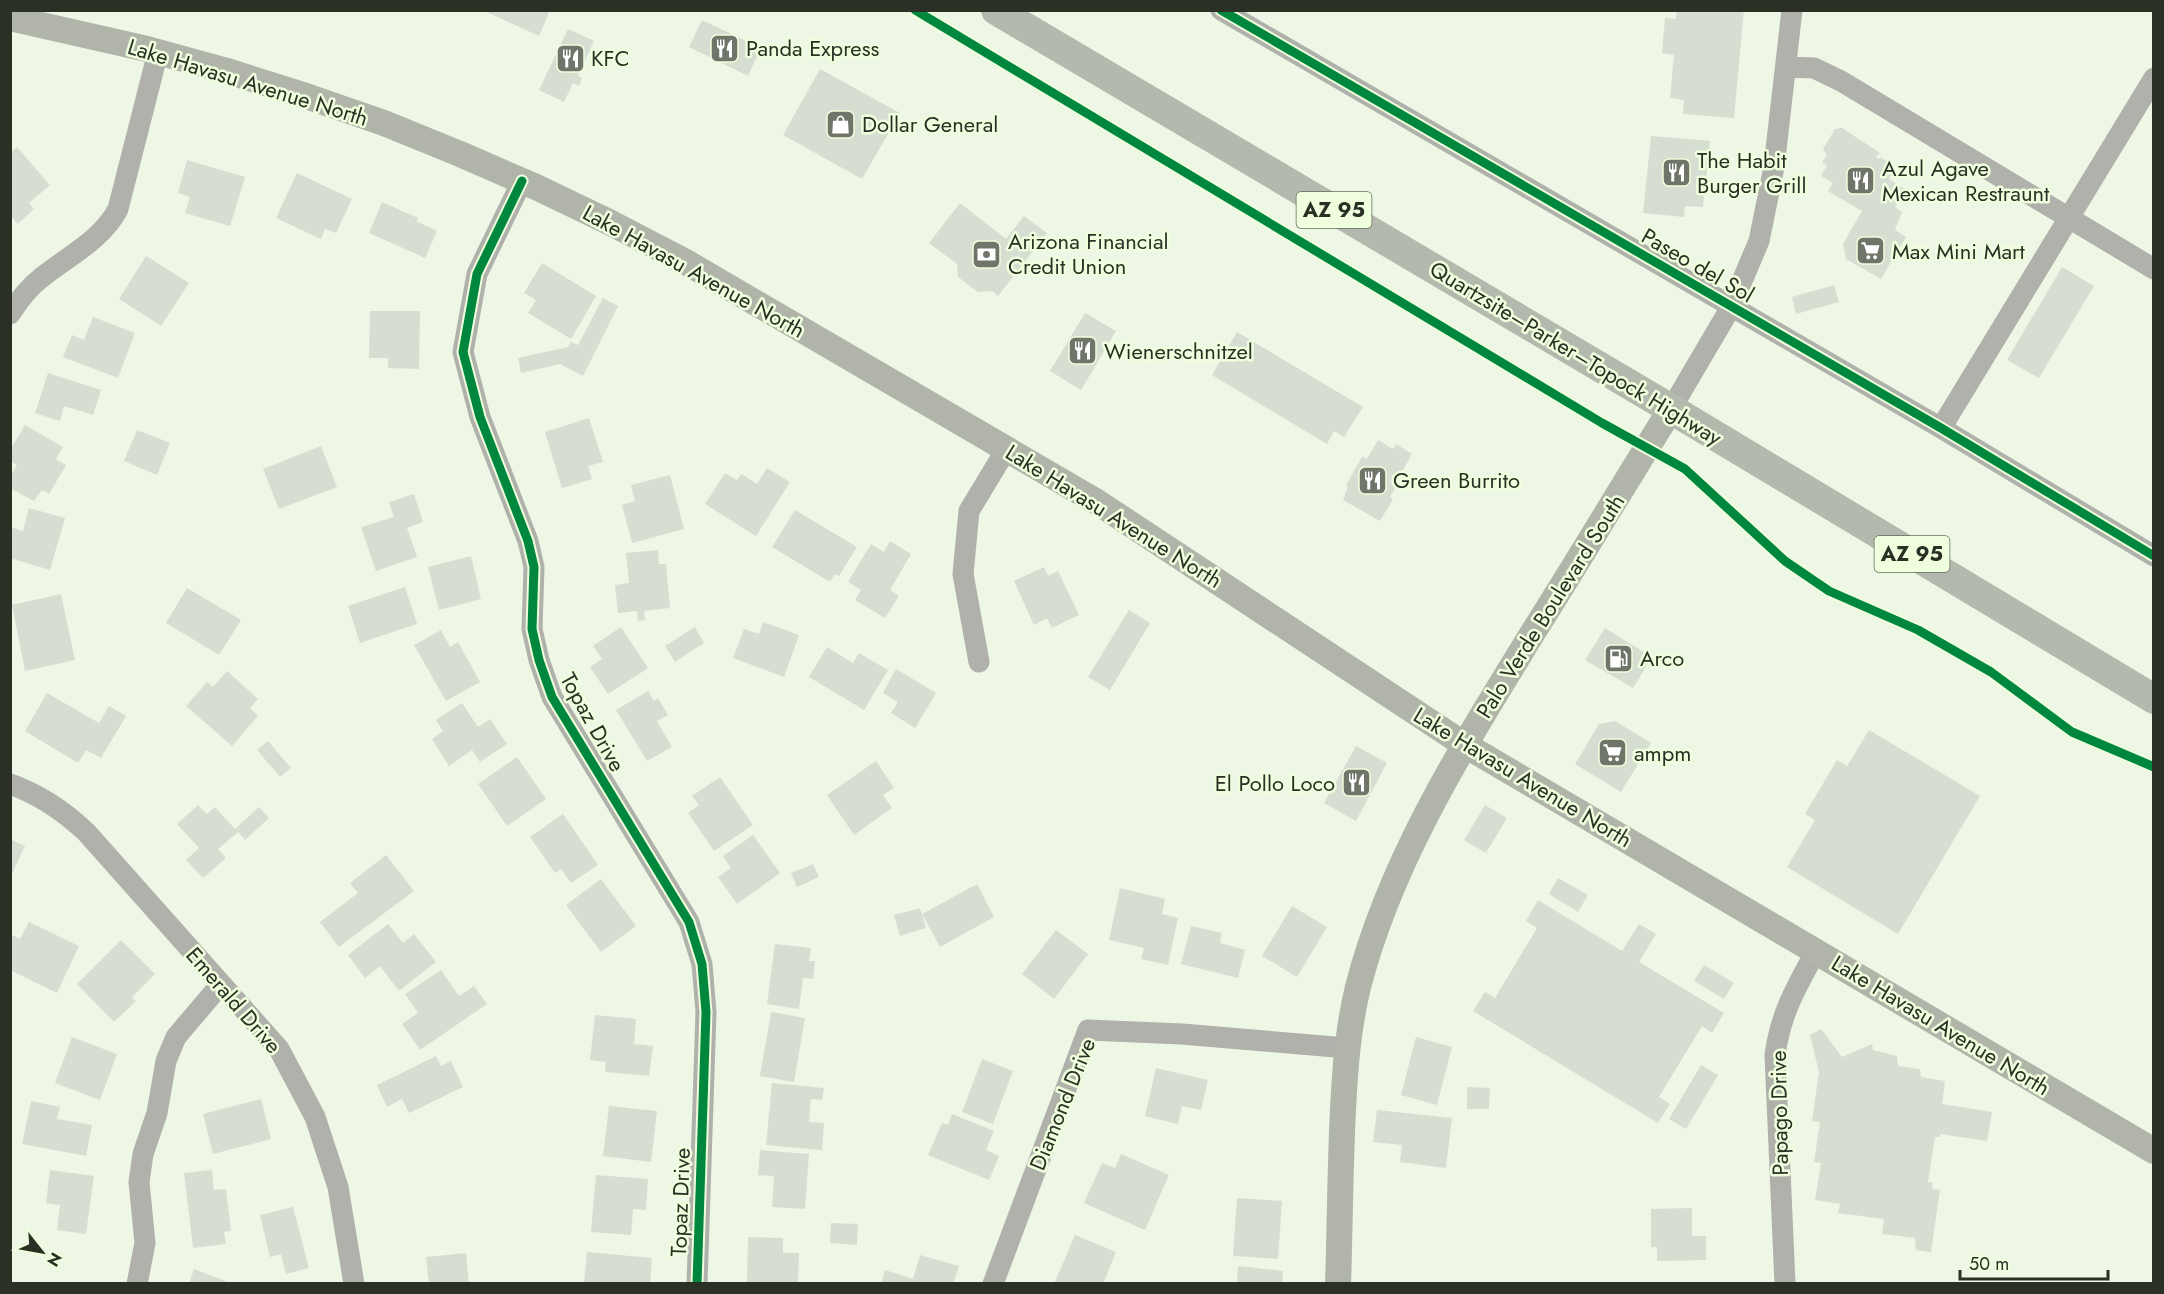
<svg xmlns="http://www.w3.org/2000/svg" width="2164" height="1294" font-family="Jost,sans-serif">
	<rect width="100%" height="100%" fill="#eef6e5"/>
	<!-- building -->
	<path fill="#d6ded2" d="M482 10H550L539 36Z
		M1677 10H1744L1734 118 1683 114 1684 100 1670 98 1674 55 1662 53 1665 18 1676 19Z
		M702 20 761 48 748 76 689 47Z
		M568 29 594 41 578 76 582 78 579 86 573 83 564 102 539 90Z
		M820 69 900 113 862 179 783 135Z
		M1842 128 1880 153 1876 157 1879 159 1880 157 1893 165 1892 167 1895 168 1889 179 1905 189 1895 207 1902 212 1895 230 1906 237 1881 279 1846 259 1843 244 1862 211 1828 191 1833 183 1821 176 1827 166 1822 162 1827 155 1823 149 1835 129Z
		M1651 136 1710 141 1703 207 1685 206 1684 217 1643 213Z
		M17 147 50 185 29 203 34 209 18 224 10 215V153Z
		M187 160 245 177 230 226 185 213 190 197 178 193Z
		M297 173 352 199 336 233 325 229 321 239 276 218Z
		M382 202 418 218 416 221 437 231 425 258 369 233Z
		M960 203 1006 239 1024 216 1047 233 998 296 992 291 978 292 958 277 957 264 929 243Z
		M146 256 189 283 161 326 119 299Z
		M542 263 596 296 571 339 528 313 536 300 524 293Z
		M2062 267 2094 286 2039 378 2007 360Z
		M1834 285 1839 302 1796 314 1792 297Z
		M603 298 618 306 583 376 560 364 521 373 518 358 568 347 571 342 578 345Z
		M370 311H420L419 369 388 368V358H369Z
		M1085 313 1116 331 1081 390 1050 371Z
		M93 317 135 333 118 378 63 357 72 335 84 340Z
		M1237 332 1363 407 1344 437 1334 431 1327 444 1212 375Z
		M48 373 101 390 93 415 64 406 60 421 35 413Z
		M589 418 603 462 588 466 592 479 562 488 545 432Z
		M25 425 63 447 56 459 66 465 49 494 42 490 34 501 10 488V476L17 465 10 461V450Z
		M137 430 170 443 157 475 124 461Z
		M1378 440 1393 449 1396 444 1412 454 1396 482 1398 483 1390 497 1393 499 1380 521 1343 500 1348 487 1346 485 1362 457 1367 459Z
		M321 446 337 487 279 509 263 469Z
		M767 468 790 482 756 536 705 504 725 473 737 480 741 474 757 484Z
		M670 475 684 529 632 543 622 505 635 501 631 485Z
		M414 494 423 522 407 528 417 557 376 571 361 527 394 517 389 502Z
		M29 508 65 518 50 570 10 558V527L23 531Z
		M795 510 857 547 839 576 835 574 830 582 772 547Z
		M890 541 911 554 890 590 899 596 885 618 855 600 861 590 848 582 871 544 884 552Z
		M658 550 659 564H666L670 608 644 611 645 620 638 621 637 611 618 613 615 585 629 583 626 553Z
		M471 556 481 599 439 610 428 567Z
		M1044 567 1048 576 1058 571 1079 615 1052 628 1047 618 1034 625 1014 581Z
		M405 587 417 624 360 643 348 606Z
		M187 588 241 620 219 655 166 623Z
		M61 594 75 660 25 671 12 605Z
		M1129 610 1150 623 1110 690 1088 677Z
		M763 622 799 635 784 677 733 658 744 629 759 634Z
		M621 627 648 668 608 694 590 667 602 659 593 646Z
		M695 627 704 643 675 662 665 646Z
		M1605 628 1652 657 1633 688 1585 660Z
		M441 630 450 647 458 642 480 682 446 701 414 645Z
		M827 647 853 663 859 653 888 670 864 710 809 677Z
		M896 669 936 693 915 728 891 713 898 702 883 693Z
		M227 671 258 699 250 708 258 716 232 746 186 706 207 682 213 687Z
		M648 691 654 701 658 698 668 715 657 721 672 747 647 761 616 710Z
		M47 693 99 723 109 706 126 716 101 758 86 750 78 763 25 731Z
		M462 703 478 727 490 719 507 744 480 762 472 750 449 766 432 739 443 731 436 720Z
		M1615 721 1651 743 1621 792 1575 764 1599 724Z
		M1869 730 1980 796 1898 934 1787 867 1815 820 1805 814 1837 760 1847 766Z
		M268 741 291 768 280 777 257 750Z
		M1356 746 1387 763 1356 821 1324 803Z
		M517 757 546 799 507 826 478 784Z
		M876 761 894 788 883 795 892 808 854 835 827 795Z
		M720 777 753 825 714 851 688 813 699 805 692 796Z
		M198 805 207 814 215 807 235 829 259 807 269 818 245 840 238 832 218 849 226 858 203 878 186 860 199 848 177 824Z
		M1485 805 1507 818 1486 853 1464 840Z
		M563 814 598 865 571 883 561 869 555 873 530 837Z
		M753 835 780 873 737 904 718 877 731 868 723 856Z
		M10 839 25 846 10 878Z
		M386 855 414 891 339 947 320 922 358 893 350 883Z
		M813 864 819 877 797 887 791 873Z
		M1558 878 1588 895 1578 912 1549 894Z
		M601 879 636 926 601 952 566 905Z
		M977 884 994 917 940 947 922 914Z
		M1120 888 1165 899 1162 914 1178 918 1168 965 1141 959 1144 948 1109 940Z
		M1538 900 1622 951 1639 924 1656 934 1639 962 1724 1013 1712 1033 1702 1026 1659 1097 1670 1104 1658 1123 1473 1011 1485 992 1495 998 1537 928 1526 921Z
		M1292 906 1327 927 1297 977 1262 956Z
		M920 908 926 928 900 936 894 915Z
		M29 922 79 946 57 993 10 970V934L20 939Z
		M388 924 403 943 414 934 436 962 399 991 380 966 365 978 348 955Z
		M1191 926 1222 933 1220 943 1245 950 1238 978 1181 964Z
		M1056 930 1088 954 1054 999 1022 974Z
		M121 940 155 974 132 997 136 1001 114 1022 77 984Z
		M775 944 811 948 809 961H815L813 979 803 978 799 1009 767 1004Z
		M1704 965 1734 983 1724 999 1694 981Z
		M441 970 459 996 474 986 487 1004 420 1050 402 1024 418 1013 405 994Z
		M771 1012 805 1018 794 1082 760 1076Z
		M595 1015 636 1019 634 1044 653 1046 649 1076 605 1072 606 1062 590 1060Z
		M1821 1029 1842 1057 1872 1044 1873 1050 1897 1056 1898 1066 1920 1069 1921 1077 1945 1081 1942 1104 1992 1112 1987 1141 1940 1134V1137H1935L1928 1182 1933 1183 1932 1189 1940 1190 1931 1252 1916 1250 1915 1238 1882 1234 1884 1219 1838 1213 1840 1204 1815 1200 1821 1163 1814 1162 1820 1122 1812 1121 1819 1072 1810 1035Z
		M72 1037 117 1054 100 1100 55 1083Z
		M1416 1037 1452 1047 1437 1105 1401 1095Z
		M436 1056 441 1066 451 1061 463 1087 409 1113 402 1099 387 1107 377 1085Z
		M982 1059 1013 1071 993 1124 962 1112Z
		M1701 1065 1718 1075 1686 1129 1669 1119Z
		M1156 1068 1208 1080 1201 1110 1182 1106 1178 1124 1145 1116Z
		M772 1083 824 1088 822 1100 811 1099 809 1122 824 1123 822 1150 766 1145Z
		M1467 1087 1490 1088 1489 1109H1467Z
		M261 1099 271 1139 213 1154 203 1114Z
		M31 1101 60 1107 57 1119 92 1125 86 1156 22 1144Z
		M609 1106 657 1111 651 1162 603 1156Z
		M1377 1110 1452 1118 1446 1168 1400 1162 1402 1145 1373 1142Z
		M952 1114 994 1131 986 1150 999 1156 989 1180 928 1155 942 1123 948 1125Z
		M760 1150 809 1154 805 1209 772 1207 774 1176 758 1175Z
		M1121 1154 1169 1175 1145 1230 1084 1203 1102 1163 1115 1168Z
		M50 1170 94 1176 86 1234 57 1230 60 1205 46 1203Z
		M212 1170 214 1190 226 1189 231 1231 224 1232 226 1244 193 1248 184 1173Z
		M596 1175 648 1179 646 1210 633 1209 631 1235 591 1232Z
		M1237 1198 1282 1201 1278 1259 1233 1256Z
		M293 1207 309 1268 286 1274 281 1254 270 1257 260 1215Z
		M1692 1208V1236H1706V1260L1657 1261V1247H1651V1209Z
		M831 1223 858 1224 857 1245 830 1243Z
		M1075 1235 1116 1252 1103 1284H1054Z
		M748 1237 783 1238V1253H799L798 1284H747Z
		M587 1252 652 1258 650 1284H584Z
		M466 1253 469 1284H429L426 1257Z
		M920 1255 959 1266 953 1284H881L885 1270 913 1279Z
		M1238 1266 1283 1271 1282 1284H1237Z
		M194 1269 228 1282V1284H189Z"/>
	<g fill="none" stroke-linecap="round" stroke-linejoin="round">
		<!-- minor -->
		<path stroke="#b0b1aa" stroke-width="21" d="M1221 10 1941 428 2154 556
			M1786 67 1814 68 1841 81 2154 269
			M522 181 477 274 463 352 480 417 528 541 534 567 532 629 539 660 552 697 689 922 702 964 706 1012 697 1284
			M10 314C19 300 28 288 41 278 68 256 101 241 118 209L158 52
			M1671 409 1731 307 1759 241 1774 167 1792 10
			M1941 428 2154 78
			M979 662 963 574 969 511 1007 448
			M10 784C41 795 64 811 87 833L279 1049 315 1117 338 1187 354 1284
			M137 1284 145 1243 139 1182 143 1154 157 1113 166 1061 176 1037 221 984
			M993 1284 1088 1030 1182 1034 1347 1048
			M1785 1284 1775 1055C1781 1012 1796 988 1816 951"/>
		<!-- major -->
		<path stroke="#b0b4a9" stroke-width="26" d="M10 18 147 49 227 71 306 96 384 123 460 154 536 187 609 222 684 261 1097 502 1465 745 2154 1151
			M1338 1284C1340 1226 1340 1168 1343 1110 1345 1069 1348 1028 1358 987 1391 859 1464 745 1532 634 1579 560 1624 484 1671 409"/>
		<!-- highway -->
		<path stroke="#b4b9ad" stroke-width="30" d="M996 10 1671 409 2154 699"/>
		<defs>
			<path id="cycleway" d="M915 10 1602 423 1685 469 1785 561 1829 591 1918 630 1991 672 2072 732 2154 767
				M1221 10 1941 428 2154 556
				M522 181 477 274 463 352 480 417 528 541 534 567 532 629 539 660 552 697 689 922 702 964 706 1012 697 1284"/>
		</defs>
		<!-- cycleway casing -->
		<use href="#cycleway" stroke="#effedd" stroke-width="13"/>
		<!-- cycleway -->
		<use href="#cycleway" stroke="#00873e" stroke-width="9"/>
	</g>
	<!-- icons -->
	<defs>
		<symbol id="restaurant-square" viewBox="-11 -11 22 22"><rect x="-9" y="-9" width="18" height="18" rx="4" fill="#6f7568" stroke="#effedd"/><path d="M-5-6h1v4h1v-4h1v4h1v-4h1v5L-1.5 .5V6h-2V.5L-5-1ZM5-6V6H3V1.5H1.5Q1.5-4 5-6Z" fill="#fff"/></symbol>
		<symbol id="shop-square" viewBox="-11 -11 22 22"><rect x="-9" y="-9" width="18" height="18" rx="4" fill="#6f7568" stroke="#effedd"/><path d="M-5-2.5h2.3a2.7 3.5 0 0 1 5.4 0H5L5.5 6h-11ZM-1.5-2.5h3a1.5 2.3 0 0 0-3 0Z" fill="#fff"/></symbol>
		<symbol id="supermarket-square" viewBox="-11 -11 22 22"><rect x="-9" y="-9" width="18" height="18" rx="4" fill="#6f7568" stroke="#effedd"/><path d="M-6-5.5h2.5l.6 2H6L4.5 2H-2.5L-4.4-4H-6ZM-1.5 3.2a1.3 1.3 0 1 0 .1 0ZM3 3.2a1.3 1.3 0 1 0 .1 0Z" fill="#fff"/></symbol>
		<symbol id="bank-square" viewBox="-11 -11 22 22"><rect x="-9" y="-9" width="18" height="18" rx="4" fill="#6f7568" stroke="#effedd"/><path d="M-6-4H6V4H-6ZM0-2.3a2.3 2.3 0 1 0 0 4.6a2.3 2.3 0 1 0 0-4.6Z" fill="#fff"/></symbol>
		<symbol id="fuel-square" viewBox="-11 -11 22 22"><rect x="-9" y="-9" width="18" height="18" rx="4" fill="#6f7568" stroke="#effedd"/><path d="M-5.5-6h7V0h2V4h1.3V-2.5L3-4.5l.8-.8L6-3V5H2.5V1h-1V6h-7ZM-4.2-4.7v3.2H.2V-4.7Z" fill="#fff"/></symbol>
	</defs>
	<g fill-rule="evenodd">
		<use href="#restaurant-square" x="708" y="32" width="33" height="33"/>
		<use href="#restaurant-square" x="554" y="42" width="33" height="33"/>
		<use href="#shop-square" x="824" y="108" width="33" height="33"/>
		<use href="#restaurant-square" x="1660" y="156" width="33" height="33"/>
		<use href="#restaurant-square" x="1844" y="164" width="33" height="33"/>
		<use href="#supermarket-square" x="1854" y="234" width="33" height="33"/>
		<use href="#bank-square" x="970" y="238" width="33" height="33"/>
		<use href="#restaurant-square" x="1066" y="334" width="33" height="33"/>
		<use href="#restaurant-square" x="1356" y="464" width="33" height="33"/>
		<use href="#fuel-square" x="1602" y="642" width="33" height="33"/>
		<use href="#supermarket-square" x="1596" y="736" width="33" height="33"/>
		<use href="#restaurant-square" x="1340" y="766" width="33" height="33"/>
	</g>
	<g text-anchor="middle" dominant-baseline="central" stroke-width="5" stroke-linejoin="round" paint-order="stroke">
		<!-- shield labels -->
		<g fill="#effedd" stroke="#656e5c" stroke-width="1.5">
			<rect x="1296.5" y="192" width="75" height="36" rx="4.5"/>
			<rect x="1874.5" y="536" width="75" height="36" rx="4.5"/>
		</g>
		<g font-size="21" font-weight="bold" fill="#2a3024">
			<text x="1334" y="210">AZ 95</text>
			<text x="1912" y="554">AZ 95</text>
		</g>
		<!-- poi labels -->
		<g font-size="22" fill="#2a3024" stroke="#effedd" text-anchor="start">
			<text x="746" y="48">Panda Express</text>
			<text x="591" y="58">KFC</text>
			<text x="862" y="124">Dollar General</text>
			<text x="1697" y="160">The Habit<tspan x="1697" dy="25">Burger Grill</tspan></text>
			<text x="1882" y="168">Azul Agave<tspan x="1882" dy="25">Mexican Restraunt</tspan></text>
			<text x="1008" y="241">Arizona Financial<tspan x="1008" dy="25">Credit Union</tspan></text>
			<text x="1892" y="251">Max Mini Mart</text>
			<text x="1104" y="351">Wienerschnitzel</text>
			<text x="1393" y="480">Green Burrito</text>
			<text x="1640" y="658">Arco</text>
			<text x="1634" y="753">ampm</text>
			<text x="1335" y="783" text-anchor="end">El Pollo Loco</text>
		</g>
		<!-- street labels -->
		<g font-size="22" fill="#2a3024" stroke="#effedd">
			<text transform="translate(248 82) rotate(17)">Lake Havasu Avenue North</text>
			<text transform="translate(1698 265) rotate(30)">Paseo del Sol</text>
			<text transform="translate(694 271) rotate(29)">Lake Havasu Avenue North</text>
			<text transform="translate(1576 353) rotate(31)">Quartzsite–Parker–Topock Highway</text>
			<text transform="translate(1114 516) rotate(32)">Lake Havasu Avenue North</text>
			<text transform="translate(1550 606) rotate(-58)">Palo Verde Boulevard South</text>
			<text transform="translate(593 722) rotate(61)">Topaz Drive</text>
			<text transform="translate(1523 777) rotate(31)">Lake Havasu Avenue North</text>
			<text transform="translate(234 1000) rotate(49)">Emerald Drive</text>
			<text transform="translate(1941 1025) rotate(31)">Lake Havasu Avenue North</text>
			<text transform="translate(1062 1104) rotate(-68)">Diamond Drive</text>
			<text transform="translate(1779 1113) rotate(-91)">Papago Drive</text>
			<text transform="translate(680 1202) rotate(-88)">Topaz Drive</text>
		</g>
	</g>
	<!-- border -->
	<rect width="2164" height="1294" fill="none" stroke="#2a3024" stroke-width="24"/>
	<!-- north arrow -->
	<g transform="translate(42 1252) rotate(121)" stroke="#effedd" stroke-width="4.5" paint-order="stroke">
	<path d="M0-4.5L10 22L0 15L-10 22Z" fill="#2a3024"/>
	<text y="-9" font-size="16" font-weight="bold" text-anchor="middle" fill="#2a3024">N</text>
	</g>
	<!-- scale -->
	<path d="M1960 1270v9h148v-9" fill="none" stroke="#2a3024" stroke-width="3"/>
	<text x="1969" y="1270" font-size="18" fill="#2a3024" stroke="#effedd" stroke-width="4.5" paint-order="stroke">50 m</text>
</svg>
